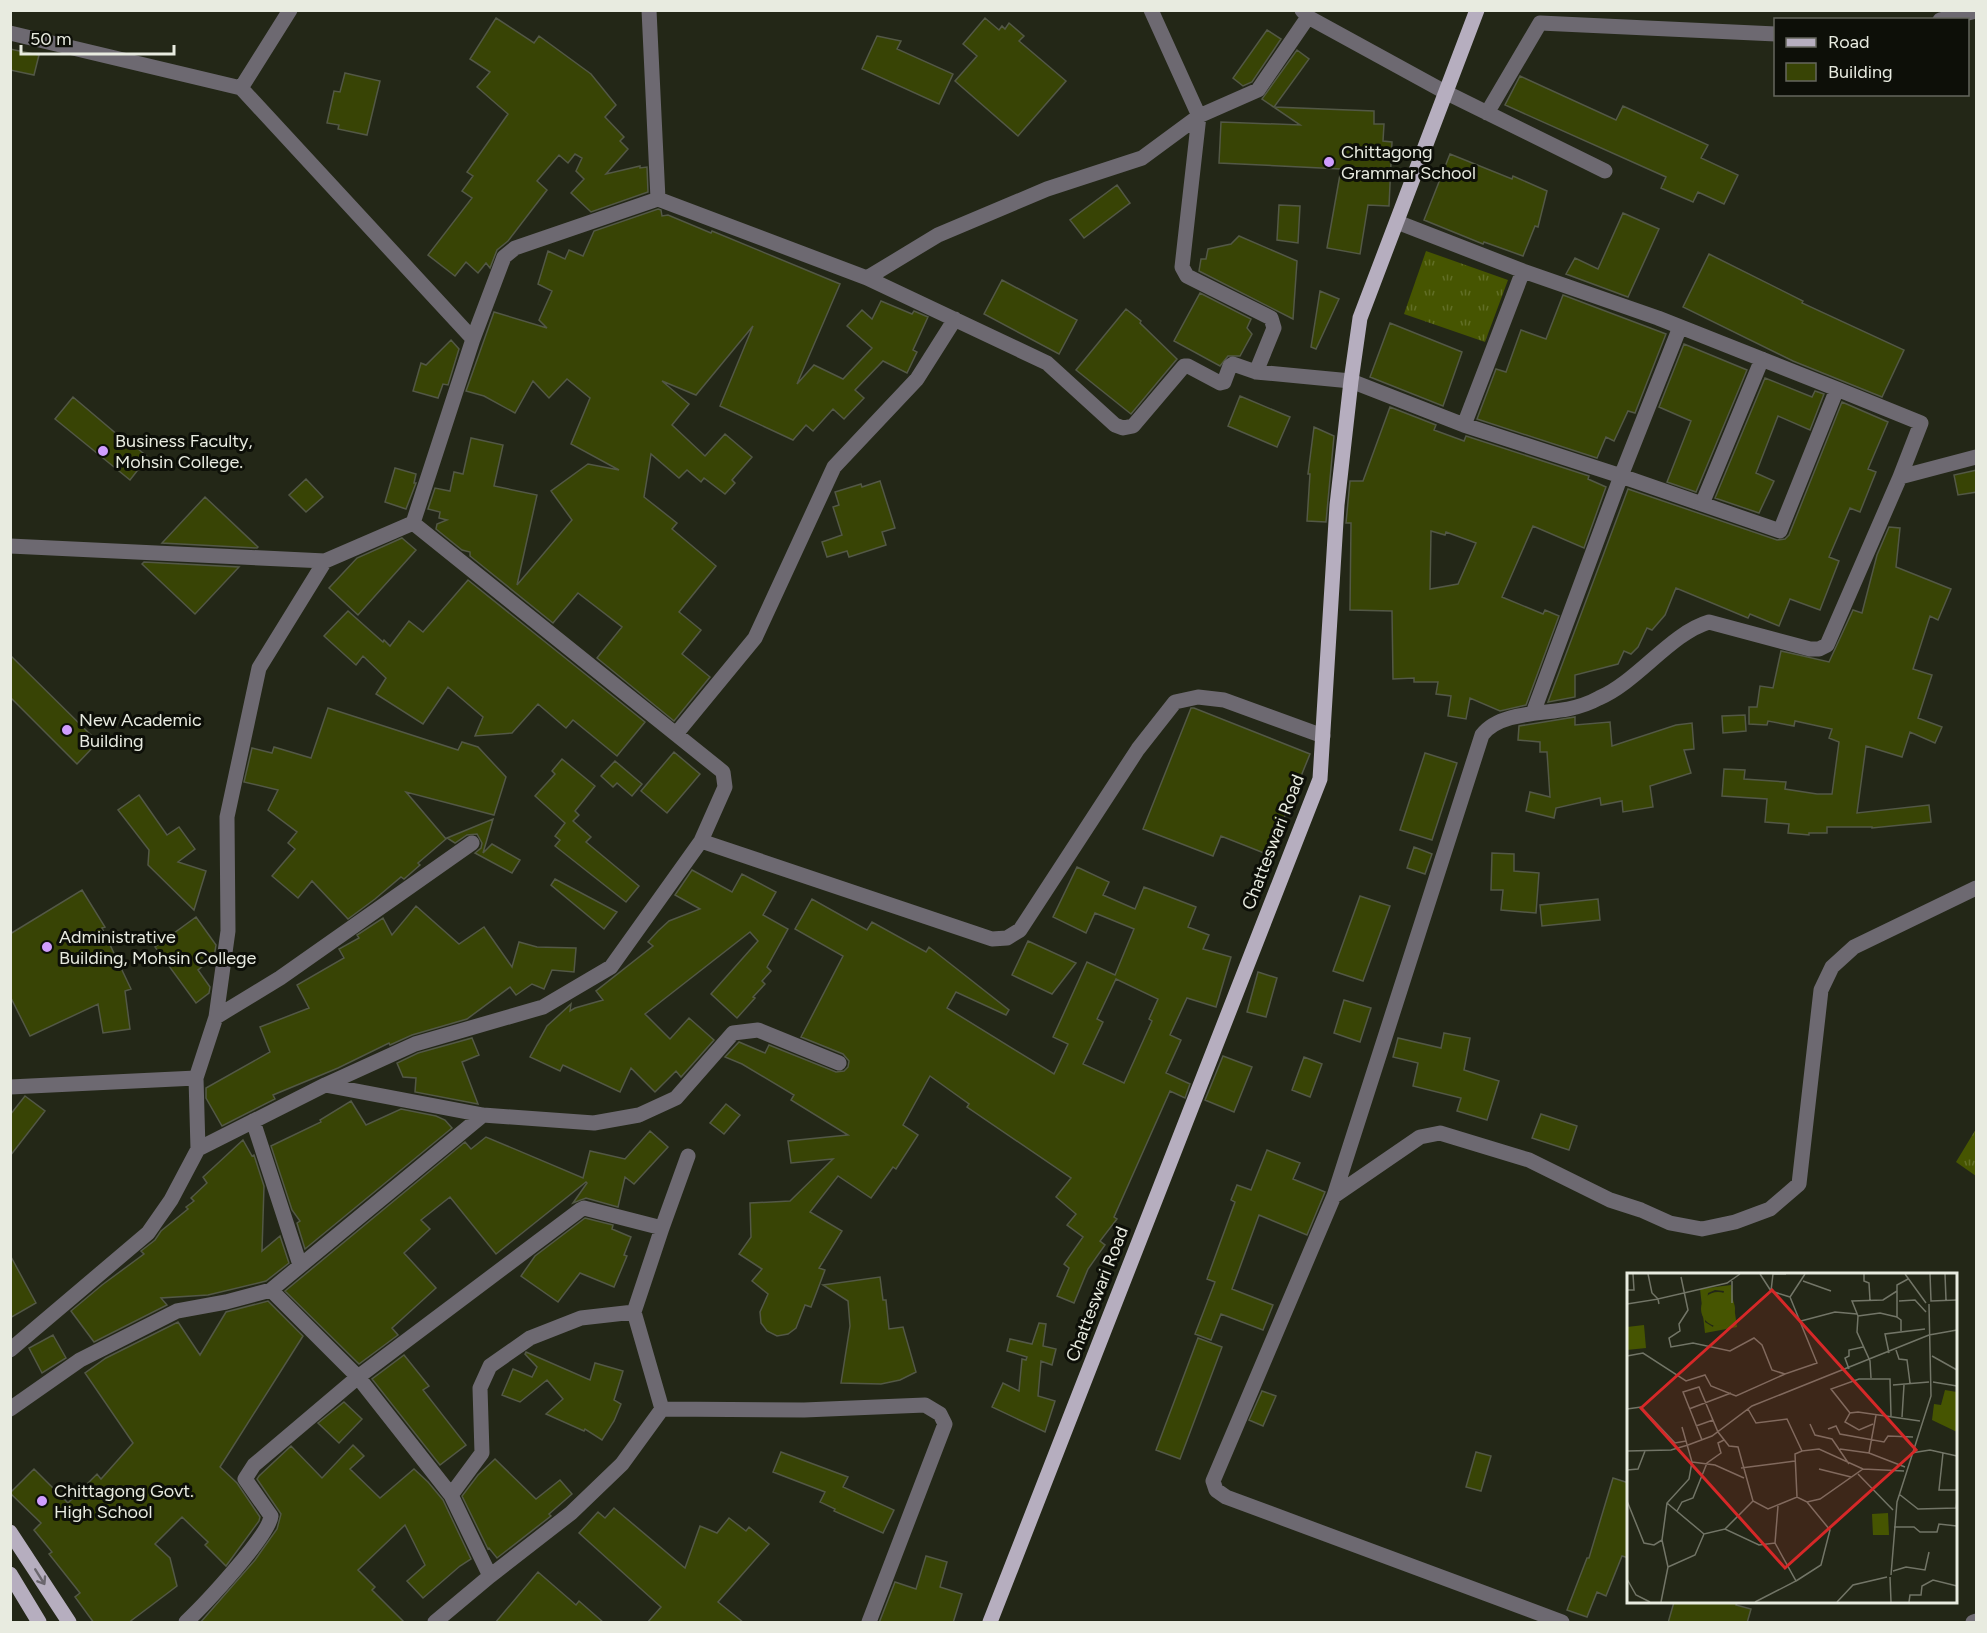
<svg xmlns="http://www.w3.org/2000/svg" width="1987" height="1633" font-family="Figtree,sans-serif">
	<defs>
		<pattern id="grass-tufts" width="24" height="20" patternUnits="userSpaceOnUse" patternTransform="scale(1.5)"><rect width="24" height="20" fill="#465501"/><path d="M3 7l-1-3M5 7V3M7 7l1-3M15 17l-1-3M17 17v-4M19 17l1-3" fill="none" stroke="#616e26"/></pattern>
	</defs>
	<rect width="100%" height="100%" fill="#232717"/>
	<!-- grass -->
	<path fill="url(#grass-tufts)" d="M1426 251 1508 280 1485 342 1404 314Z
		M1976 1129V1176L1956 1162Z"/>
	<!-- building -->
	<path fill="#384405" stroke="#535846" stroke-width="1.5" fill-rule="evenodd" d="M496 18 534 43 539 36 591 74 616 105 605 117 624 137 620 141 628 149 606 174 640 166V168L647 167 648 192 591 212 571 193 584 179 576 171 582 158 575 154 568 163 559 155 537 181 547 190 508 241 497 250 490 268 486 263 478 273 466 262 455 276 428 255 472 198 462 191 473 176 467 172 508 114 477 87 490 72 470 59Z
		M985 18 999 30 1002 26 1005 29 1009 23 1024 36 1019 41 1066 81 1018 136 955 81 977 56 963 44Z
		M1267 30 1281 39 1252 82 1243 86 1233 78Z
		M877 36 901 41 897 49 953 74 939 104 862 69Z
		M10 49 39 55 34 75 10 70Z
		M1297 50 1309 59 1274 107 1374 111V124H1384L1383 141 1392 142 1389 206 1368 205 1360 254 1327 248 1341 169 1219 163 1221 122 1300 125 1262 99Z
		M345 73 380 81 367 135 338 129 339 125 327 123 334 91 340 92Z
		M1520 76 1616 120 1623 106 1708 145 1701 158 1738 175 1724 204 1698 192 1693 202 1661 188 1666 177 1505 105Z
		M1450 154 1512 179 1513 176 1547 191 1538 227 1535 226 1523 256 1484 242 1483 244 1424 220Z
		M1117 185 1130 203 1084 238 1070 220Z
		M1279 205 1300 206 1298 243 1277 240Z
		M658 209 661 210 662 216 668 215 711 233 712 231 840 284 797 384 814 365 843 379 872 348 847 326 862 310 872 319 881 301 912 314 914 311 928 317 913 350 917 352 907 373 883 361 855 390 864 398 844 419 833 409 813 431 806 425 793 440 720 406 753 326 696 395 662 381 689 404 672 425 705 456 725 434 752 457 732 480 735 483 725 494 704 478 701 482 687 470 679 478 651 454 644 497 677 523 672 529 716 566 679 612 701 630 682 654 710 677 674 721 597 658 622 627 578 593 553 623 470 556V552L462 550 436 529 437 524 447 520 439 518 440 512 428 509 435 488 450 491 454 472 463 474 471 438 503 445 494 486 537 495 517 585 572 520 551 491 588 464 619 470 571 444 590 398 567 379 549 398 533 381 515 413 484 396 466 391 494 312 547 328 539 320 552 291 538 284 548 251 565 259 569 250 583 256 594 231Z
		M1623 213 1659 229 1628 297 1566 274 1575 258 1598 269Z
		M1239 236 1297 261 1293 319 1199 271 1201 259H1206L1208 249 1231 244Z
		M1709 254 1803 301 1802 303 1904 350 1882 397 1793 361 1683 307Z
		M1002 280 1077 320 1059 354 984 314Z
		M1320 291 1339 299 1316 349 1311 347Z
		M1200 293 1251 319 1247 328 1252 334 1240 356H1228L1220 366 1174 341Z
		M1563 295 1666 334 1635 413 1628 411 1614 441 1606 437 1597 458 1477 419 1496 369 1506 372 1521 330 1546 339Z
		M1126 309 1141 321 1140 323 1177 359 1131 414 1076 370Z
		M1390 323 1462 352 1443 406 1370 377Z
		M451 340 459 349 448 385 443 384 438 398 413 391 421 363 426 365Z
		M1684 344 1747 370 1696 492 1667 482 1691 421 1659 407Z
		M1765 378 1812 397 1815 391 1824 394 1810 430 1778 416 1756 473 1774 481 1759 513 1715 498Z
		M1240 396 1290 417 1277 447 1228 426Z
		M73 397 132 447 133 445 148 457 130 480 55 419Z
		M1842 402 1888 422 1868 469 1876 472 1860 512 1850 508 1829 557 1839 561 1820 610 1790 599 1779 626 1750 614 1748 618 1676 588 1665 615 1652 630 1647 628 1638 647 1631 654 1624 651 1618 664 1575 675V697L1548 702 1628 489 1777 540 1785 539 1789 535Z
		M1390 407 1436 425 1434 430 1464 441 1466 436 1589 476 1588 479 1606 487 1584 548 1533 526 1502 597 1543 614 1545 610 1559 616 1526 705 1500 711 1470 698 1466 719 1448 716 1451 696 1436 694 1438 682H1414V678L1393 679 1392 611 1350 610 1351 523H1346L1350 481H1363ZM1431 531 1445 535 1446 532 1476 543 1458 584 1430 589Z
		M1314 427 1334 436 1326 522 1307 521 1310 474H1308Z
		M395 468 416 474 414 483H416L406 509 385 502Z
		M1977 470V492L1958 495 1954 475Z
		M306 479 323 497 306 512 289 495Z
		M880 481 895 528 882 532 886 545 849 557 847 551 827 557 822 542 842 535 833 507 839 505 835 492 861 484 862 487Z
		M205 497 258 547 257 548 162 543Z
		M1889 527 1900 528 1896 567 1951 589 1938 620 1930 616 1913 669 1932 675 1918 718 1942 727 1935 743 1910 732 1902 757 1866 746 1857 813 1929 805 1931 822 1872 828V827H1827V833H1809V835L1788 833 1789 824 1765 822 1767 799 1722 796 1724 769 1745 770 1744 779 1786 782 1785 789 1817 794H1832L1839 742 1829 738 1832 729 1795 721 1794 726 1768 721 1767 725 1749 724V707H1757L1760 686 1773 688 1781 651 1829 662 1853 610 1862 613 1877 555Z
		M402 538 416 550 358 615 329 588 357 558Z
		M144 562 239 567 195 614 142 564Z
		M468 580 645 722 617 756 573 720 566 728 538 704 512 733 475 736 483 717 448 687 423 724 376 694 386 678 363 656 356 665 324 636 348 611 383 642 384 640 390 646 409 621 423 632Z
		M10 655 98 742 77 764 10 697Z
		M328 708 458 750 462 742 478 747 506 777 494 815 406 792 446 839 418 863 420 865 404 879 401 877 375 899 348 919 312 881 298 898 272 876 295 849 288 843 297 832 268 810 278 790 244 782 252 748 272 753 274 747 311 758Z
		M1191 708H1194L1310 754 1269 855 1221 836 1213 856 1143 829Z
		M1745 715 1746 731 1723 733 1722 716Z
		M1575 717V725L1610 722 1612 746 1676 725 1692 723 1694 749 1684 750 1691 773 1650 786 1653 807 1623 812 1622 801 1601 805 1600 798 1556 808 1554 818 1526 811 1530 792 1550 797 1547 752H1540V742L1518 740 1519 726Z
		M674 752 700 774 667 813 641 791Z
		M1425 753 1457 763 1432 840 1400 830Z
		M562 759 595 786 575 811 579 815 573 821 591 837 586 842 639 886 626 902 555 846 560 840 555 836 565 823 535 796 555 774 552 771Z
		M615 761 642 784 632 796 617 783 613 787 601 776Z
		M139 795 167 835 179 827 195 849 178 862 206 871 194 910 148 865 149 850 118 810Z
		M493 819 483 853 492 844 520 860 512 873 475 853 481 848 482 843 477 834 467 835 455 843 447 838Z
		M1414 847 1432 854 1425 874 1407 868Z
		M1492 853 1514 854V871L1539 873 1536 913 1501 910 1503 890H1491Z
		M1077 867 1109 882 1103 895 1135 909 1144 887 1196 907 1188 927 1209 935 1203 949 1231 957 1216 1007 1187 998 1170 1035 1181 1040 1166 1073 1190 1084 1185 1098 1170 1091 1114 1217 1117 1219 1100 1241 1105 1245 1088 1269 1074 1303 1057 1296 1069 1268 1064 1264 1083 1237 1067 1225 1076 1214 1056 1197 1071 1178 967 1107 969 1104 930 1076 903 1125 918 1135 896 1169 893 1167 871 1198 838 1176 810 1212 842 1231 819 1268 825 1270 811 1307 805 1305 796 1328 788 1334 777 1336 767 1331 761 1323 760 1312 768 1294 752 1281 762 1269 739 1254 751 1237 750 1203 790 1201 833 1159 791 1163 788 1141 848 1135 791 1100 794 1095 742 1064 725 1057 739 1042 765 1053 769 1045 836 1072 844 1071 848 1067 849 1061 843 1054 801 1037 843 956 795 929 812 899 867 930 872 922 926 952 929 947 1009 1010 1006 1015 956 992 947 1008 1054 1074 1068 1044 1053 1037 1087 962 1115 975 1134 929 1095 913 1086 933 1053 917ZM1116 979 1158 999 1149 1019 1152 1021 1124 1083 1083 1064 1103 1022 1097 1019Z
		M692 870 732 892 742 874 776 892 763 915 788 929 767 967 771 971 762 981 765 984 753 997 755 998 737 1018 711 994 758 941 750 932 645 1014 670 1039 689 1018 714 1040 681 1077 676 1071 655 1092 631 1068 620 1092 563 1065 560 1071 530 1057 547 1026 571 1004 570 1011 575 1008 603 1000 596 991 653 946 648 942 658 931 669 921 700 909 675 895Z
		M555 879 617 912 604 929 551 885Z
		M82 890 105 927 102 928 131 989 125 991 130 1029 103 1033 98 1004 30 1036 10 996V934Z
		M1360 896 1390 906 1363 981 1333 971Z
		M1598 899 1600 920 1542 926 1540 905Z
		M416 906 459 944 484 927 512 967 519 942 537 947 576 948 574 972 552 970 544 989 532 984 516 995 510 987 467 1019 412 1035 390 1045 389 1043 338 1068 273 1095 275 1099 222 1126 206 1098V1088L270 1052 260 1027 309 1008 297 985 344 958 339 949 359 938 357 935 383 918 392 935Z
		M196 917 216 945 214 957 198 970 210 987 209 993 196 1003 155 947Z
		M1028 941 1076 963 1052 994 1012 975Z
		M1258 972 1277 978 1266 1017 1247 1012Z
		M1344 1000 1371 1008 1360 1042 1334 1033Z
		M1444 1033 1470 1038 1464 1070 1499 1081 1487 1120 1457 1111 1461 1098 1413 1086 1418 1063 1393 1057 1398 1038 1441 1048Z
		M472 1038 479 1055 462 1062 478 1104 415 1092 416 1078 403 1077 397 1063 418 1053Z
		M1223 1056 1252 1067 1234 1112 1205 1100Z
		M1304 1057 1322 1064 1310 1097 1292 1090Z
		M25 1096 45 1111 10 1156V1115Z
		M351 1101 366 1125 401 1109 436 1116 445 1120 452 1128 305 1249 297 1223 300 1221 292 1210 271 1146 321 1122 320 1120Z
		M726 1104 740 1115 724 1134 710 1123Z
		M1541 1114 1577 1126 1569 1150 1532 1138Z
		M650 1131 668 1147 634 1184 625 1177 618 1207 586 1198 573 1203 587 1183 586 1182 496 1254 450 1197 421 1220 430 1229 404 1253 436 1288 392 1328 398 1335 359 1364 285 1291 465 1142 471 1149 486 1137 583 1178 590 1151 625 1159Z
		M243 1140 252 1156 254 1155 264 1186 262 1251 280 1236 289 1263 266 1281 208 1295 161 1298 167 1305 94 1342 71 1311 102 1285 144 1254 141 1251 155 1240 161 1231 188 1209 186 1207 194 1201 191 1198 207 1183 203 1177Z
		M1267 1150 1300 1163 1293 1179 1325 1192 1307 1235 1259 1215 1232 1289 1273 1305 1263 1330 1221 1314 1211 1340 1195 1334 1215 1282 1207 1279 1235 1202 1231 1200 1237 1185 1251 1190Z
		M585 1218 613 1225 612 1229 631 1237 624 1255 627 1256 614 1287 580 1273 558 1302 521 1276 535 1256Z
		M10 1255 36 1303 10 1318Z
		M880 1277 883 1300H886L889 1329 903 1327 916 1372 900 1380 881 1384 841 1383 850 1326 848 1301 823 1285Z
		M268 1301 303 1336 220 1467 237 1483 260 1517 259 1521 226 1566 205 1545 208 1542 182 1517 155 1544 170 1558 177 1586 128 1623H94L75 1597 80 1593 49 1554 52 1552 34 1530 41 1523 10 1493 34 1469 68 1503 97 1474 101 1479 133 1443 85 1373 106 1358 178 1322 200 1355 226 1312Z
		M1039 1323 1046 1324 1043 1346 1056 1349 1052 1365 1041 1361 1038 1396 1055 1401 1045 1432 992 1407 1003 1383 1019 1391 1022 1359 1026 1360 1027 1357 1007 1351 1010 1339 1032 1344Z
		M53 1335 66 1358 42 1373 29 1348Z
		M1198 1338 1222 1347 1180 1459 1156 1450Z
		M526 1352 590 1380 595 1363 623 1371 614 1400 621 1404 614 1421 602 1440 585 1429 584 1431 546 1414 563 1399 547 1380 520 1402 502 1395 513 1369 532 1377 537 1367 525 1354Z
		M404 1355 429 1386 423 1390 466 1445 440 1465 372 1379Z
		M1262 1391 1276 1396 1263 1426 1249 1420Z
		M344 1402 362 1419 339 1443 318 1423Z
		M353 1445 364 1456 350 1469 380 1498 414 1469 428 1482 443 1500 471 1559 460 1566 423 1598 407 1581 425 1565 405 1525 358 1570 375 1587 372 1590 405 1623H200L255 1560 277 1529 281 1514 257 1479 259 1476 291 1446 322 1478Z
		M781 1452 848 1477 843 1487 894 1510 883 1533 834 1511 835 1509 820 1502 825 1492 773 1472Z
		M1476 1452 1491 1456 1481 1491 1466 1487Z
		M495 1459 536 1499 560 1480 572 1494 549 1514 551 1516 497 1558 489 1548 488 1549 462 1496 478 1475Z
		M1613 1478 1629 1483V1558L1622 1556 1606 1596 1597 1592 1587 1617 1567 1610 1587 1558H1589Z
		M614 1508 685 1568 700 1526 717 1533 729 1518 746 1531 749 1527 769 1544 718 1602 744 1623H647L661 1607 579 1533 598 1512 605 1518Z
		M926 1556 947 1562 940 1587 962 1594 953 1623H879L895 1582 916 1589Z
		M538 1572 576 1605 579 1601 604 1623H495Z
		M1674 1602H1737L1736 1605 1751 1609 1747 1623H1668Z"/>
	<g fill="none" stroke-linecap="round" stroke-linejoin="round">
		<!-- minor -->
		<path stroke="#6d6971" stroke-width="15" d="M649 10 658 199
			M1151 10 1199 116 1182 267 1187 276 1271 318 1274 328 1256 372
			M1302 10 1308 17 1445 92 1605 171
			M1940 20 1976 11
			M10 33 241 88 290 10
			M241 88 473 339
			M1487 113 1540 23 1776 34
			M867 278 938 235 1047 189 1142 158 1199 116 1258 90 1308 17
			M1837 389 1921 423 1900 477
			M1464 425 1523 271
			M1702 504 1762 359
			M413 523 723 772 725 787 701 841
			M10 546 325 561
			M1533 713 1621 476 1680 327
			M676 734 755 638 834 467 917 379 955 319
			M216 1017 280 978 472 843
			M325 1085 483 1115 594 1123 639 1115 676 1098 733 1033 758 1030 839 1063
			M10 1087 196 1078
			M253 1121 300 1265
			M198 1149 325 1085 415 1044 543 1007 611 967 701 841 992 939 1007 938 1020 930 1138 749 1175 702 1198 697 1224 700 1323 736
			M1334 1196 1482 735C1499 712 1542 714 1568 709 1578 707 1590 703 1599 698 1637 682 1671 633 1709 622L1810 649H1819L1827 645 1900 477 1976 457
			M271 1290 358 1377 451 1495 490 1576
			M634 1312 662 1228
			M10 1350 148 1233 171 1200 198 1149 196 1078 216 1017 228 931 227 817 259 668 325 561 413 523 473 339 504 257 515 248 658 199 867 278 1047 363 1115 425 1123 428 1133 426 1184 366H1188L1220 383 1224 382 1230 366 1233 364 1256 372 1351 381 1464 425 1621 476 1780 531 1837 389 1658 318 1523 271 1397 222
			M10 1409 80 1360 177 1311 226 1302 271 1290 483 1115
			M662 1409 804 1410 925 1405 940 1414 945 1424 869 1622
			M186 1622C203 1606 269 1536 271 1516L245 1479 254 1465 358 1377 580 1210 584 1208 662 1228 688 1156
			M435 1622 490 1576 571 1513 622 1464 662 1409 634 1312 581 1318 530 1338 490 1366 480 1388 482 1453 451 1495
			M1562 1622 1226 1497 1216 1490 1213 1481 1334 1196 1420 1137 1440 1133 1529 1160 1610 1200 1641 1210 1670 1223 1702 1229 1735 1222 1770 1209 1799 1184 1821 990 1832 967 1854 947 1976 888
			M1973 1622 1976 1621"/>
		<!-- major -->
		<path stroke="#b6aebf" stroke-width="15" d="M10 1532 69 1622
			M10 1574 39 1622
			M990 1622 1320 779 1337 505 1351 381 1360 318 1477 10"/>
	</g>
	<!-- one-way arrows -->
	<defs><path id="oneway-shaft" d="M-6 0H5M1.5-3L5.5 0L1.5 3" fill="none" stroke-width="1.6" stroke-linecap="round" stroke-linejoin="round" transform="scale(1.5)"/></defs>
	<use stroke="#6a666d" href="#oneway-shaft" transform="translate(40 1577) rotate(58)"/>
	<!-- markers -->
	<g fill="#d09dfe" stroke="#0d0f08" stroke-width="2">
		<circle cx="1329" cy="162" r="6"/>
		<circle cx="103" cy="451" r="6"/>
		<circle cx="67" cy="730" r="6"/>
		<circle cx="47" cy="947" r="6"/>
		<circle cx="42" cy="1501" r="6"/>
	</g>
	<g text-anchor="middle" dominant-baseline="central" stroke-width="6" stroke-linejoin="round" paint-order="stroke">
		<!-- poi labels -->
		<g font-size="18" fill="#e8ebe0" stroke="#0d0f08" text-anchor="start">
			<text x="1341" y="152">Chittagong<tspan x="1341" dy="21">Grammar School</tspan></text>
			<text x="115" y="441">Business Faculty,<tspan x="115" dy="21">Mohsin College.</tspan></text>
			<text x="79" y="720">New Academic<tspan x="79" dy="21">Building</tspan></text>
			<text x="59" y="937">Administrative<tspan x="59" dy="21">Building, Mohsin College</tspan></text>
			<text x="54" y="1491">Chittagong Govt.<tspan x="54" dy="21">High School</tspan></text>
		</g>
		<!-- street labels -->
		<g font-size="18" fill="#e8ebe0" stroke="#0d0f08">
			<text transform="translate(1273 842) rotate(-69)">Chatteswari Road</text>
			<text transform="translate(1097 1294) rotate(-69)">Chatteswari Road</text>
		</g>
	</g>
	<!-- overview -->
	<g transform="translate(1627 1273)">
		<rect width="330" height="330" fill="#232717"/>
		<path d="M104 12 110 54 78 60 73 16ZM88 17 97 18 86 54 78 49 81 20ZM318 117 330 119V159L305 147 307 131 314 132ZM261 240 262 262H246L245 241Z" fill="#465501" fill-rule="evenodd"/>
		<path d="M17 52 19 75 0 77V54Z" fill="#465501"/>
		<path d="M74 36a17 17 0 1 1 34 0a17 17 0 1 1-34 0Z" fill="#465501"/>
		<path fill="none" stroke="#727567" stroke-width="1.5" d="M21 1 25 20 31 26 100 10 113 1M133 1 144 18 163 24 178 1M237 1V8L242 10 243 27M278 1 299 30M303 1 304 28 330 27M318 1 319 27M54 4 61 37 52 51 53 58 42 65 44 74 66 70 103 78 127 65 135 72 145 97 158 101 190 90 163 24M105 8V30M176 8 204 18M0 17H7L6 1M144 18 146 1H159M272 28 288 27 299 39M0 31 31 26 32 31M231 43 253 40 270 44M174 48 208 39 230 41M274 58V47L270 44V12L281 6M302 62 330 57M269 77 272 86 280 87 283 110M262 80 258 61 298 56M0 83 16 80 59 108 78 102 84 113 109 123 158 101M305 83 330 97M222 96 218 85 222 83V77L236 74M244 105 243 88 230 59 231 43 225 28 256 27 270 18M306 109 330 113M266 112 302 109M0 136 14 134 48 170 59 168M62 136 104 120M121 136 129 150 160 146 175 178 192 176 236 196M223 140 204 116 232 106H263L264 143M275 144 277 112M183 151 188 162 205 166 222 191M246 151 232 157 218 149 223 140 231 139 293 148M69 153 86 147M201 156 209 153 213 161 257 169 261 163 286 164M75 167 56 119 72 114 91 159 102 173 111 174 126 228 141 236 170 224 180 229 193 226 236 196 277 198M213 176 242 180 278 194M0 178 44 177 61 172 85 163 125 133 302 62M242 180 249 142M284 180 303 177 330 183M316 180 312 217H330M65 189 88 192 117 205M114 195 168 188M192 196 224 204M0 197 11 196 18 178M231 201 266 237M272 221 291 236 329 235 330 228M170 224 168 181 175 178M0 228 17 270 27 272 35 267M40 230 77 261 98 256 132 272 148 270 169 308 128 329M50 238 55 229 66 225 80 190 94 180 91 170 97 167M267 254H287L293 259H310L312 251 330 253M98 256 126 228M148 270 151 233M41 294 68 282 77 261M266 298 279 294 298 297 302 279M264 302 270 229 304 123 302 31M263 304 264 329M0 306 9 322 23 329M169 308 194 292 203 257 180 229M34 329 41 294 35 267 40 230 62 206 65 189 55 154M210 329 226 312 260 304M282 329 283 322H294L295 313 306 307 330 313"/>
		<path fill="#d62828" fill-opacity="0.15" stroke="#d62828" stroke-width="3" d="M145 17 289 177 158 295 14 135Z"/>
		<rect width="330" height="330" fill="none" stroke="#e8ebe0" stroke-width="3"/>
	</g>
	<!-- border -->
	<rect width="1987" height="1633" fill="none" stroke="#e8ebe0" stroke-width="24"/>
	<!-- legend -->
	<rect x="1774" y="18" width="195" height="78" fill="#0d0f08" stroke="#65675e" stroke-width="1.5"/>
	<rect x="1786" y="38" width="30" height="9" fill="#b6aebf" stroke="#65675e" stroke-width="1.5"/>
	<text x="1828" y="48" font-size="18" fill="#e8ebe0">Road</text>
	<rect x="1786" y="63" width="30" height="18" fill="#384405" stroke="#65675e" stroke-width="1.5"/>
	<text x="1828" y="78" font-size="18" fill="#e8ebe0">Building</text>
	<!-- scale -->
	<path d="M21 45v9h153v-9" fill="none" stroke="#e8ebe0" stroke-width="3"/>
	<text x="30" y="45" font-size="18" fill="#e8ebe0" stroke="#0d0f08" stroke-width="4.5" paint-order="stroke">50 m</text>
</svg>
